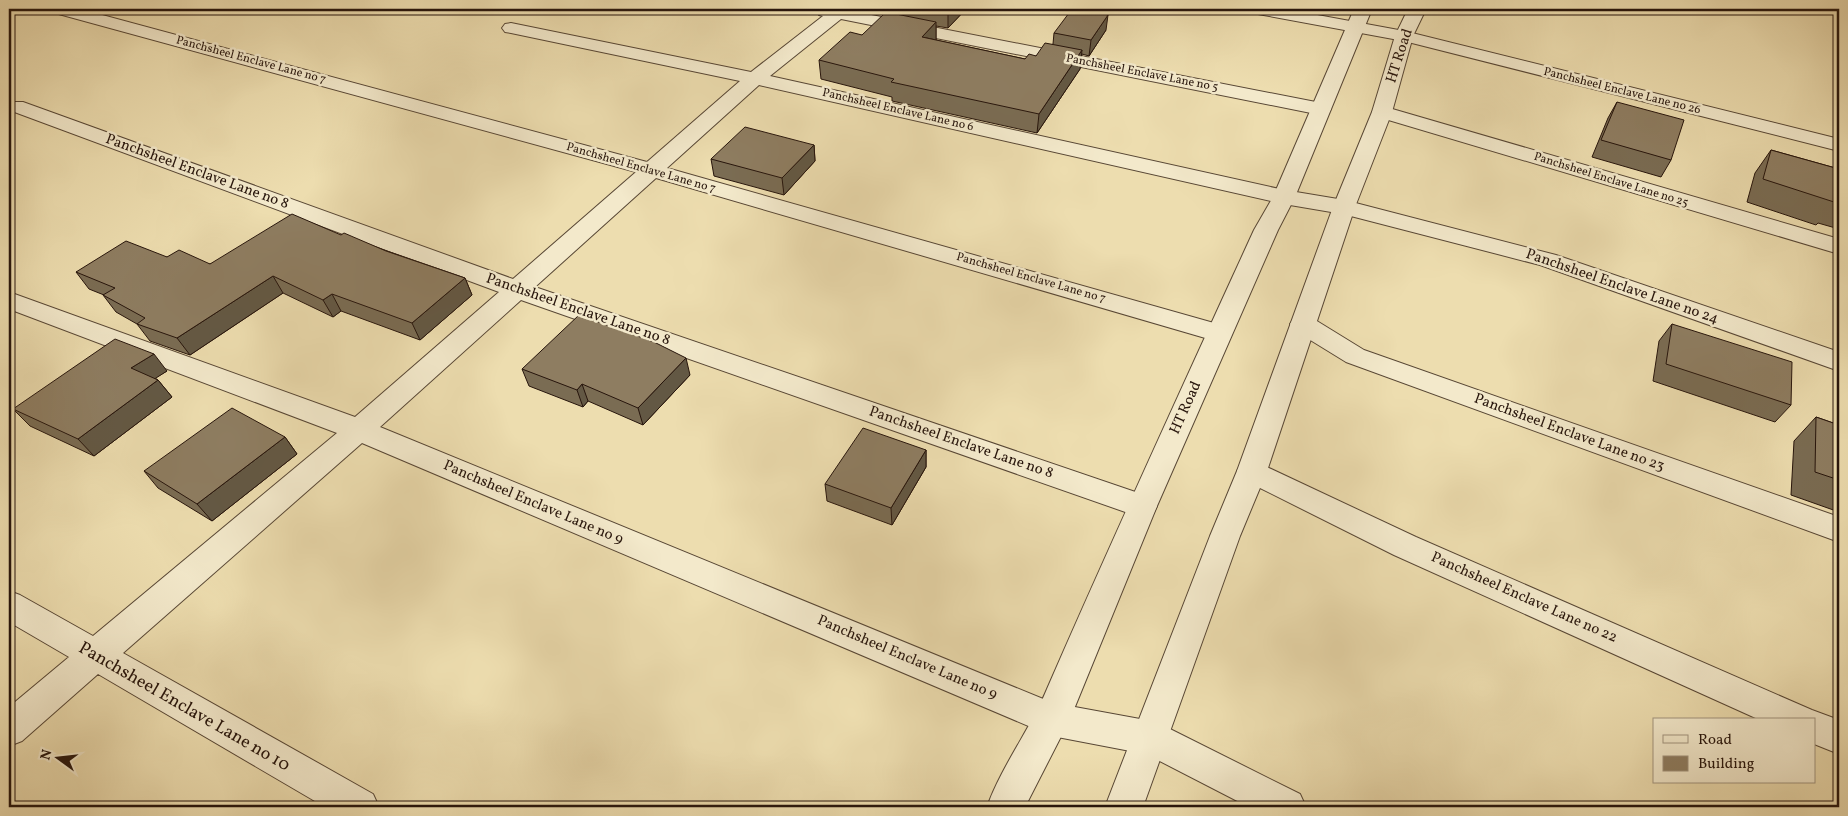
<svg xmlns="http://www.w3.org/2000/svg" width="1848" height="816" font-family="Vollkorn,serif">
	<rect width="100%" height="100%" fill="#edddaf"/>
	<filter id="stains"><feTurbulence type="fractalNoise" baseFrequency=".004" numOctaves="4"/><feColorMatrix values="0 0 0 0 .2 0 0 0 0 .09 0 0 0 0 .02 0 0 0 .5 -.17"/></filter>
	<radialGradient id="worn" r=".72"><stop offset=".6" stop-color="#630" stop-opacity="0"/><stop offset="1" stop-color="#630" stop-opacity=".3"/></radialGradient>
	<g fill="none" stroke-linecap="round" stroke-linejoin="round">
		<defs>
			<path id="service" d="M1740 9H1753L1755 11 1749 14Z"/>
			<path id="minor" d="M52 9H80L647 162 740 81 511 33 505 32 502 28 505 24 511 23 751 72 823 16 819 15 816 11 818 9H852L851 11 1321 103 1328 105 1331 109 1328 113 1321 115 841 19 770 76 1284 190 1344 200 1556 255 1839 352V371L1540 265 1343 214 1284 204 759 85 667 168 1228 327 1232 333 1228 339 1219 342 656 178 535 287 1153 498 1157 506 1153 514 1142 518 1131 514 521 300 380 427 1053 703 1151 721 1164 726 1300 794 1306 807H1249L1146 754 1052 736 362 443 123 653 373 794 379 807H325L98 674 22 741 9 746V707L69 657 9 622V591L20 595 93 636 337 433 9 309V292L355 417 499 292 9 110V102H23L513 279 636 172 55 13Z
				M1249 9H1285L1404 31 1839 139V151L1404 41 1258 14 1252 13Z
				M1382 106 1839 239V254L1375 116 1372 112 1375 108Z
				M1303 315 1312 318 1364 350 1839 517V542L1346 362 1294 330 1290 324 1294 318Z
				M1252 460 1416 537 1812 710 1839 720V754L1814 744V720H1760L1394 555 1242 479 1237 471 1242 463Z"/>
			<path id="tertiary" d="M1354 9H1372L1295 197 1278 230 1157 506 1070 719 1025 807H987C1002 765 1030 730 1047 689 1114 535 1184 383 1254 230L1273 197Z
				M1408 9H1426L1413 36 1392 112 1355 207 1267 471 1240 536 1143 807H1105L1210 536 1237 471 1333 207 1372 112 1395 36Z"/>
		</defs>
		<!-- service casing -->
		<use href="#service" stroke="#584735" stroke-width="2"/>
		<!-- minor casing -->
		<use href="#minor" stroke="#584735" stroke-width="2"/>
		<!-- tertiary casing -->
		<use href="#tertiary" stroke="#584735" stroke-width="2"/>
		<!-- service -->
		<use href="#service" fill="#f3e9cb" fill-rule="evenodd"/>
		<!-- minor -->
		<use href="#minor" fill="#f3e9cb" fill-rule="evenodd"/>
		<!-- tertiary -->
		<use href="#tertiary" fill="#f3e9cb" fill-rule="evenodd"/>
	</g>
	<!-- wall -->
	<path fill="#7a6c53" stroke="#27150c" d="M898 9H966L948 28 936 26V40L1025 59 1036 56 1053 44 1054 33 1106 30 1089 56 1082 54 1080 69 1037 133 892 101V97L821 79 819 60 862 35 899 14Z
		M1617 102 1671 160 1661 177 1592 157 1608 118Z
		M814 145 815 161 784 195 714 176 711 159Z
		M1771 150 1839 169V229L1818 223 1816 225 1747 202 1755 173Z
		M341 235 465 278 472 295 420 340 341 311 333 317 283 293 190 355 150 341 137 324 116 312 103 295H104L89 289 76 272 167 257 210 264Z
		M1672 324 1791 405 1775 422 1653 381 1659 341Z
		M522 369 690 375 643 425 588 401 583 407 529 386Z
		M167 371 155 378 158 380 172 397 94 456 30 426 13 409Z
		M1816 417 1839 425V512L1791 495 1794 441Z
		M285 437 297 454 212 521 158 488 144 471Z
		M926 450V467L892 525 827 501 825 484Z"/>
	<!-- shaded-wall -->
	<path fill="#635844" stroke="#27150c" d="M952 9H966L948 28V13Z
		M1108 15 1106 30 1089 56 1091 40Z
		M936 22V40L922 37Z
		M1082 50 1080 69 1037 133 1039 114Z
		M814 145 815 161 784 195 782 178Z
		M9 179 14 186 9 190Z
		M273 276 283 293 190 355 177 338Z
		M465 278 472 295 420 340 412 323Z
		M332 294 341 311 333 317 323 300Z
		M154 354 167 371 145 385 131 368Z
		M686 358 690 375 643 425 638 408Z
		M158 380 172 397 94 456 78 439Z
		M582 384 588 401 583 407 577 390Z
		M285 437 297 454 212 521 197 504Z
		M926 450V467L892 525 891 508Z"/>
	<!-- building -->
	<path fill="#8e7d61" stroke="#27150c" d="M928 9H952L948 13Z
		M1072 9H1079L1108 15 1091 40 1054 33Z
		M886 12 936 22 922 37 1025 59 1029 54 1036 56 1045 43 1082 50 1039 114 891 82 894 79 819 60 850 32 862 35Z
		M1617 102 1684 120 1671 160 1601 140Z
		M745 127 814 145 782 178 711 159Z
		M1771 150 1839 169V200L1835 199 1834 202 1763 179Z
		M292 214 341 235 344 233 386 251 465 278 412 323 332 294 323 300 273 276 177 338 137 324 145 318 103 295 115 288 76 272 126 241 167 257 179 250 210 264Z
		M579 315 654 342 686 358 638 408 582 384 577 390 522 369Z
		M1672 324 1792 362 1791 405 1666 364Z
		M115 339 154 354 131 368 158 380 78 439 13 409Z
		M232 408 285 437 197 504 144 471Z
		M1816 417 1839 425V480L1815 472Z
		M863 428 926 450 891 508 825 484Z"/>
	<g text-anchor="middle" dominant-baseline="central" stroke-width="5" stroke-linejoin="round" paint-order="stroke">
		<!-- far-street labels -->
		<g font-size="12" fill="#27150c" stroke="#f3e9cb">
			<text transform="translate(251 60) rotate(15)">Panchsheel Enclave Lane no 7</text>
			<text transform="translate(1142 73) rotate(11)">Panchsheel Enclave Lane no 5</text>
			<text transform="translate(1622 91) rotate(14)">Panchsheel Enclave Lane no 26</text>
			<text transform="translate(898 110) rotate(13)">Panchsheel Enclave Lane no 6</text>
			<text transform="translate(641 168) rotate(16)">Panchsheel Enclave Lane no 7</text>
			<text transform="translate(1611 180) rotate(17)">Panchsheel Enclave Lane no 25</text>
			<text transform="translate(1031 278) rotate(16)">Panchsheel Enclave Lane no 7</text>
		</g>
		<!-- street labels -->
		<g font-size="15" fill="#27150c" stroke="#f3e9cb">
			<text transform="translate(1400 56) rotate(-72)">HT Road</text>
			<text transform="translate(197 172) rotate(20)">Panchsheel Enclave Lane no 8</text>
			<text transform="translate(1622 287) rotate(19)">Panchsheel Enclave Lane no 24</text>
			<text transform="translate(578 310) rotate(19)">Panchsheel Enclave Lane no 8</text>
			<text transform="translate(1186 408) rotate(-66)">HT Road</text>
			<text transform="translate(1569 433) rotate(20)">Panchsheel Enclave Lane no 23</text>
			<text transform="translate(961 443) rotate(19)">Panchsheel Enclave Lane no 8</text>
			<text transform="translate(533 503) rotate(23)">Panchsheel Enclave Lane no 9</text>
			<text transform="translate(1524 598) rotate(24)">Panchsheel Enclave Lane no 22</text>
			<text transform="translate(907 658) rotate(23)">Panchsheel Enclave Lane no 9</text>
		</g>
		<!-- near-street labels -->
		<g font-size="18" fill="#27150c" stroke="#f3e9cb">
			<text transform="translate(184 707) rotate(30)">Panchsheel Enclave Lane no 10</text>
		</g>
	</g>
	<!-- margin -->
	<rect width="1848" height="816" fill="none" stroke="#edddaf" stroke-width="30"/>
	<rect x="10" y="10" width="1828" height="796" fill="none" stroke="#27150c" stroke-width="2.5"/>
	<rect x="15" y="15" width="1818" height="786" fill="none" stroke="#27150c"/>
	<!-- legend -->
	<rect x="1653" y="718" width="162" height="65" fill="#f3e9cb" stroke="#a1947f"/>
	<rect x="1663" y="735" width="25" height="8" fill="#f3e9cb" stroke="#a1947f"/>
	<text x="1698" y="744" font-size="15" fill="#27150c">Road</text>
	<rect x="1663" y="756" width="25" height="15" fill="#8e7d61" stroke="#a1947f"/>
	<text x="1698" y="768" font-size="15" fill="#27150c">Building</text>
	<!-- north arrow -->
	<g transform="translate(58 758) rotate(285)" stroke="#f3e9cb" stroke-width="4" paint-order="stroke">
	<path d="M0-4L9 19L0 12L-9 19Z" fill="#27150c"/>
	<text y="-8" font-size="14" font-weight="bold" text-anchor="middle" fill="#27150c">N</text>
	</g>
	<rect width="100%" height="100%" filter="url(#stains)"/>
	<rect width="100%" height="100%" fill="url(#worn)"/>
</svg>
